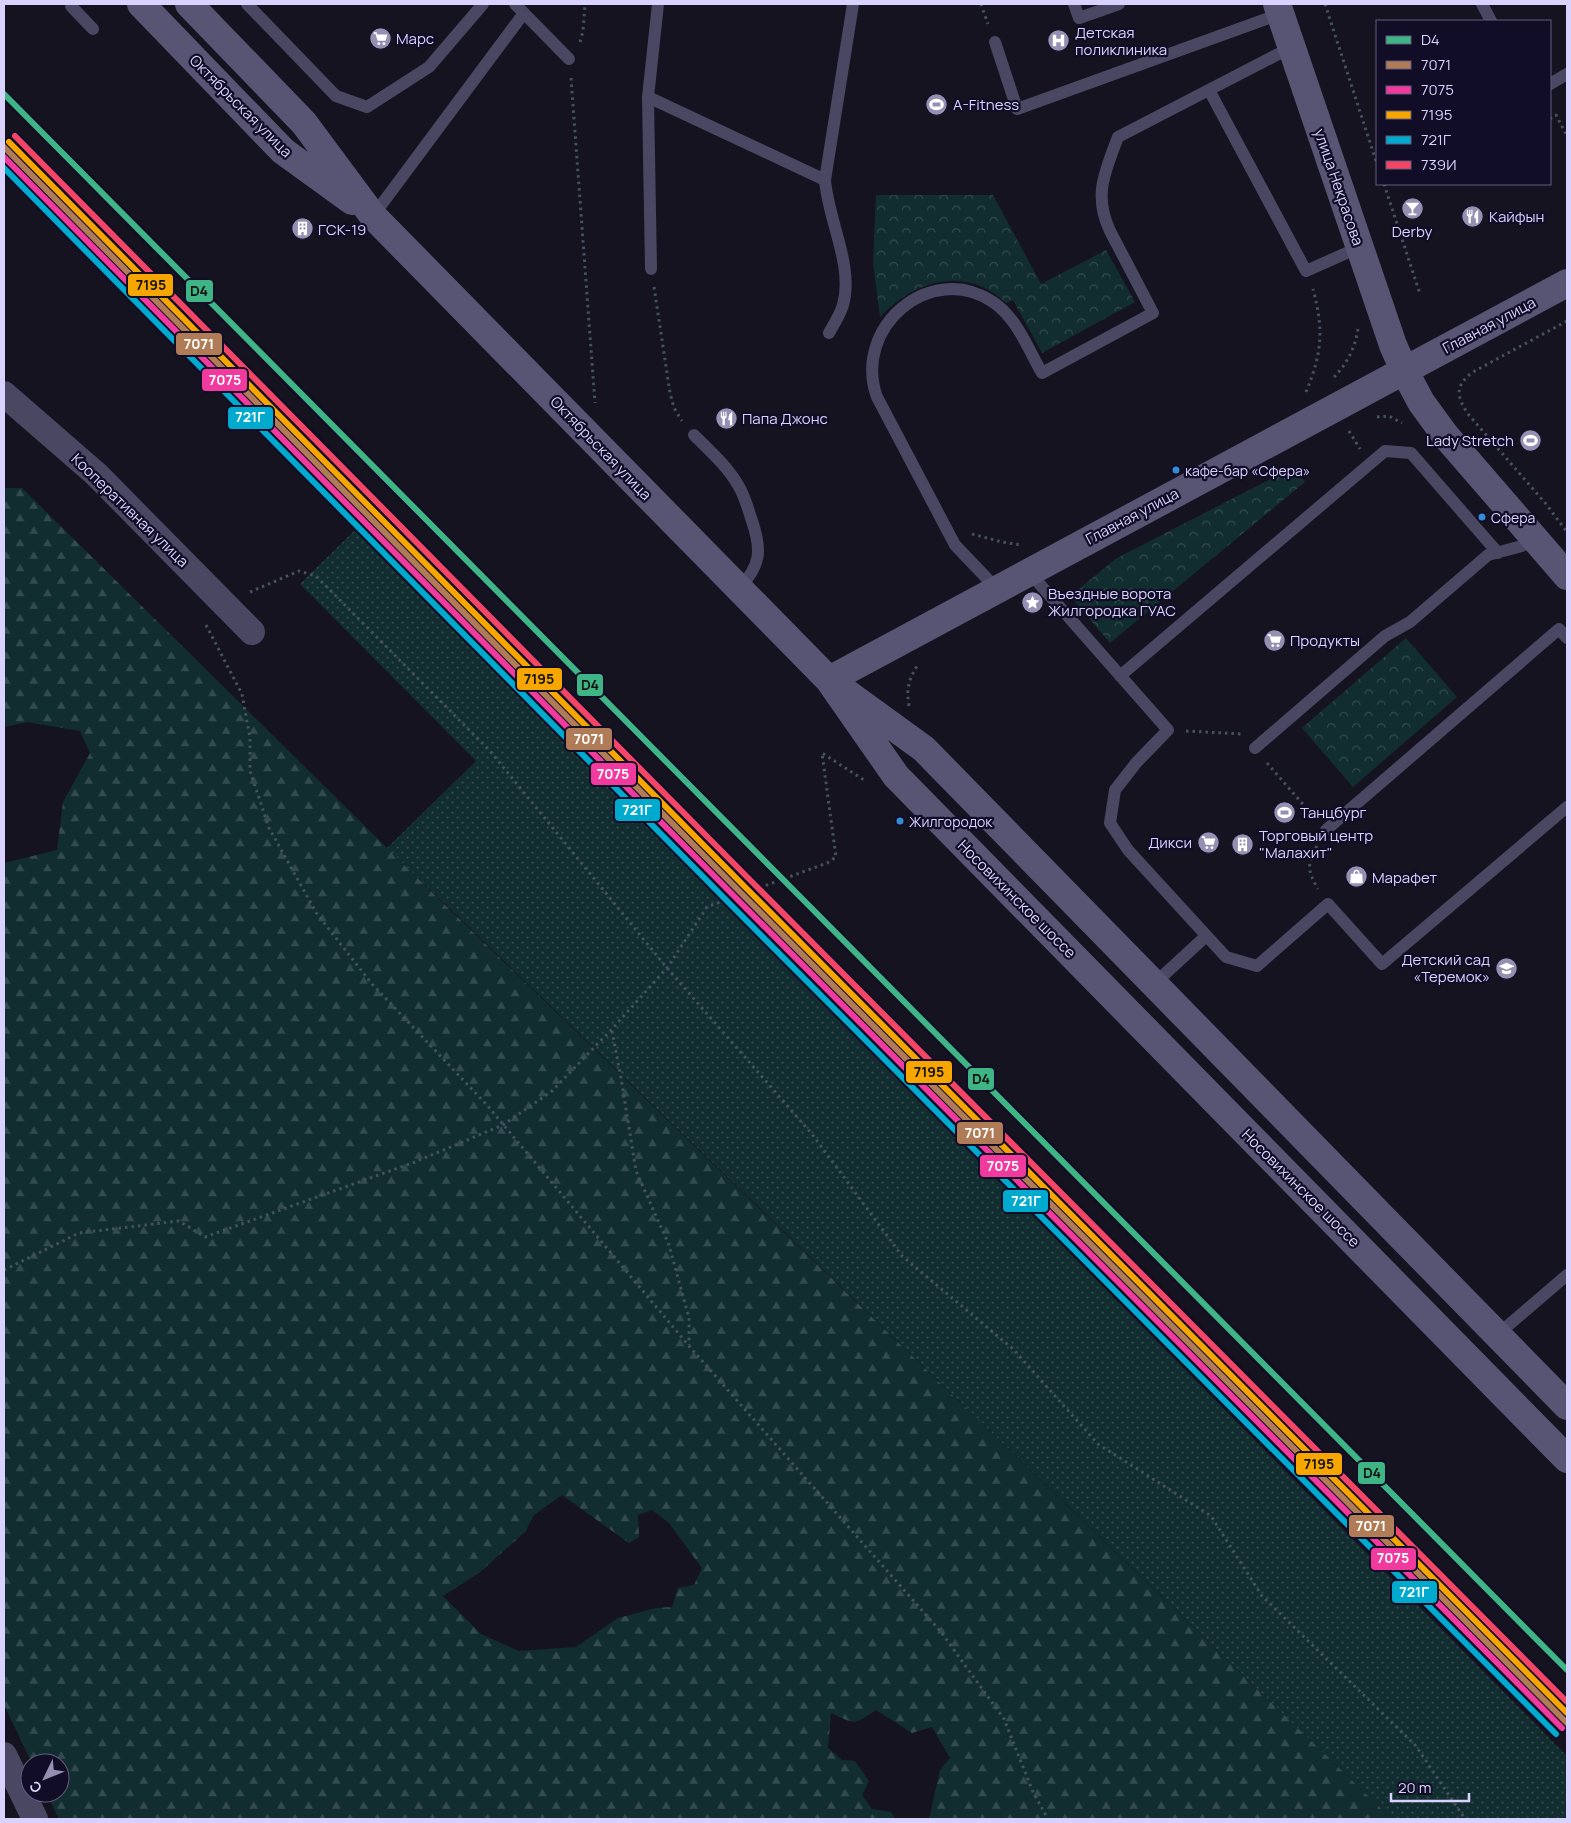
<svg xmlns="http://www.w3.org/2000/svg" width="1571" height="1823" font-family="Manrope,sans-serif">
	<defs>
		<pattern id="grass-dots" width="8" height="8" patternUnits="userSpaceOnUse" patternTransform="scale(1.25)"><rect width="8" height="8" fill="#112d2f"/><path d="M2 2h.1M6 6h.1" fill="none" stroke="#334b4e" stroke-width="1.8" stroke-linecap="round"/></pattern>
		<pattern id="forest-firs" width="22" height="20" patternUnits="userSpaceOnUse" patternTransform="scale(1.25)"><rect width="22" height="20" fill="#112d2f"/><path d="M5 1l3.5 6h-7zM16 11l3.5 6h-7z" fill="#334b4e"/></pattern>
		<pattern id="park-crowns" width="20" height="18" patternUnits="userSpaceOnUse" patternTransform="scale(1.25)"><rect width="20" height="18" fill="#112d2f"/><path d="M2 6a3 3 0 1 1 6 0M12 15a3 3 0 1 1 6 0" fill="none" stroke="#334b4e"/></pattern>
	</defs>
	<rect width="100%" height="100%" fill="#161320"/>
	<!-- grass -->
	<path fill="url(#grass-dots)" d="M355 530 1567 1756V1819H1392L387 848 476 761 300 584Z"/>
	<!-- forest -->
	<path fill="url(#forest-firs)" fill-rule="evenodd" d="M4 488H22L446 906 1392 1819H929L940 1770 950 1758 932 1727 912 1733 876 1710C853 1726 855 1724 831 1713L828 1748 842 1760 855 1761 869 1781 862 1795 872 1809 891 1812 895 1819H59L46 1793H60V1763H32L4 1705V863L57 850 63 802 90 753 80 731 27 722 4 727ZM562 1495 629 1543 639 1537 638 1515 652 1510 669 1523 702 1568 694 1585 678 1588 672 1607 656 1608 618 1618 576 1647 519 1651 481 1634 443 1596 479 1573 525 1532 534 1515Z"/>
	<!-- park -->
	<path fill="url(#park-crowns)" d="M876 195H993L1041 284 1106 250 1135 302 1042 353 1013 300 1006 303C966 265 915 280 880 317L873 263Z
		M1292 468 1305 482 1110 643 1070 596 1117 558Z
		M1406 638 1457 697 1353 787 1302 728Z"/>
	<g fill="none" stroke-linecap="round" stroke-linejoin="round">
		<!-- path -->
		<path stroke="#445161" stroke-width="3" stroke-dasharray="2.5 4" stroke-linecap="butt" d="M981 4 988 24
			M1325 4 1377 164
			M580 42 583 31 585 4
			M571 78 595 403
			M1550 119 1556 115 1567 136
			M1384 184 1420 294
			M654 287 670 393 674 408 682 421
			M1567 321 1473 372C1455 385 1456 396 1468 414L1546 504 1567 532
			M1334 377C1347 364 1356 346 1358 328
			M1306 392C1322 353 1324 330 1313 289
			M1377 417 1389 416 1402 423
			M1349 431 1360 449
			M972 534 1002 542 1022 545
			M250 592 299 571 316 576 490 751 667 968 812 1134 902 1256 1013 1349 1098 1444 1211 1516 1262 1596 1416 1746 1465 1819
			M206 625 242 694 250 738V771L269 828 317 914 372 984 486 1104 689 1346 941 1632 1004 1719 1033 1792 1048 1819
			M909 706C906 688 909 678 919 663
			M1186 731 1242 734
			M1267 763 1314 817
			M1317 846C1307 865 1307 870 1318 889
			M612 1031 621 1078 636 1171 669 1245 689 1318V1345
			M4 1270 79 1233 179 1221 205 1237 415 1162 503 1125 552 1091 611 1030 667 968 707 907 827 863 836 857 822 753 864 780"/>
		<!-- lane -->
		<path stroke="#494762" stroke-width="12" d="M73 4 71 6 93 29
			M247 4 336 96 367 107 429 67 483 4
			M515 4 569 59
			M658 4 648 97 825 180
			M1074 4 1079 18 1119 4
			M1482 4 1491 21
			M995 42 1017 109 1280 14
			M1550 84 1567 74
			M1209 90 1306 271 1360 247
			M648 97 651 269
			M373 216 524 13
			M829 333C834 324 840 315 843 305 854 266 828 220 825 180L853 4
			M694 435C709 450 727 466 738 485 745 496 748 509 752 521 762 550 761 566 739 588
			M1029 572 1168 730 1136 763 1115 790 1110 823 1128 850 1226 957 1257 966 1328 904 1382 964 1567 807
			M997 589 955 545 877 397C852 328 930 260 993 302 1017 318 1028 349 1042 373L1153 313 1110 231C1093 195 1105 172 1118 137L1292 47
			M1120 676 1385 451 1411 453 1498 553
			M1255 748 1385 636 1410 622 1488 555 1522 546 1534 537
			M1326 830 1559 629 1567 638
			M1154 984 1205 937
			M1497 1335 1567 1275"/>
		<!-- street -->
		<path stroke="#494762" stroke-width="26" d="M4 394 96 474 252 632
			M4 1755 35 1819"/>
		<!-- secondary -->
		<path stroke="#575474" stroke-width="28" d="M141 4 283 151 352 201
			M189 4 304 123 373 216 829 680 896 776 1567 1459
			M1277 4 1393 345 1404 370 1421 402 1445 435 1567 576
			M829 680 1567 283
			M847 693 924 749 1567 1406"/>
		<defs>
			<path id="rail-1" d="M4 94 1567 1670"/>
			<path id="rail-2" d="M4 147 742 894 1567 1723"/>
			<path id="rail-3" d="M4 157 737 899 1562 1728"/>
			<path id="rail-4" d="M9 142 747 889 1567 1713"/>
			<path id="rail-5" d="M4 168 731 905 1556 1734"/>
			<path id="rail-6" d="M15 136 753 883 1567 1702"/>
		</defs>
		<!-- rail-1 casing -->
		<use href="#rail-1" stroke="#120d26" stroke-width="10"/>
		<!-- rail-2 casing -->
		<use href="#rail-2" stroke="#120d26" stroke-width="10"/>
		<!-- rail-3 casing -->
		<use href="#rail-3" stroke="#120d26" stroke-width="10"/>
		<!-- rail-4 casing -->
		<use href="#rail-4" stroke="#120d26" stroke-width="10"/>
		<!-- rail-5 casing -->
		<use href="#rail-5" stroke="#120d26" stroke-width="10"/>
		<!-- rail-6 casing -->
		<use href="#rail-6" stroke="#120d26" stroke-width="10"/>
		<!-- rail-1 -->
		<use href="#rail-1" stroke="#3fb485" stroke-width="6"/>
		<!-- rail-2 -->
		<use href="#rail-2" stroke="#b07c57" stroke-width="6"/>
		<!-- rail-3 -->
		<use href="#rail-3" stroke="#f13a9d" stroke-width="6"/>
		<!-- rail-4 -->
		<use href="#rail-4" stroke="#f7a600" stroke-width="6"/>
		<!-- rail-5 -->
		<use href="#rail-5" stroke="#00a9ce" stroke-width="6"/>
		<!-- rail-6 -->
		<use href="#rail-6" stroke="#f34667" stroke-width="6"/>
	</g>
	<!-- icons -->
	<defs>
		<symbol id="supermarket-disc" viewBox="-11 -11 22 22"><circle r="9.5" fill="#958fb1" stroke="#120d26"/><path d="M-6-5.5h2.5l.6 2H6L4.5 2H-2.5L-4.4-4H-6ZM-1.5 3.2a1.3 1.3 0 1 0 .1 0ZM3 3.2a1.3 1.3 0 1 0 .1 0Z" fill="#fff"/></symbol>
		<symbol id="hospital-disc" viewBox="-11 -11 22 22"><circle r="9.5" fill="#958fb1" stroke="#120d26"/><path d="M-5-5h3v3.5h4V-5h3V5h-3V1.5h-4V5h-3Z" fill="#fff"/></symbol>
		<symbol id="stadium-disc" viewBox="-11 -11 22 22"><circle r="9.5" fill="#958fb1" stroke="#120d26"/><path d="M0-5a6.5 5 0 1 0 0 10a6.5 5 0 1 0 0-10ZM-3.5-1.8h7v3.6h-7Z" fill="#fff"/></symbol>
		<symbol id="bar-disc" viewBox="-11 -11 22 22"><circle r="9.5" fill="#958fb1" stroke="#120d26"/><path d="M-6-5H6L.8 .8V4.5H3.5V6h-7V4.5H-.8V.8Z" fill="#fff"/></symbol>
		<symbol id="restaurant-disc" viewBox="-11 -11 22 22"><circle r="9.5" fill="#958fb1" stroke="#120d26"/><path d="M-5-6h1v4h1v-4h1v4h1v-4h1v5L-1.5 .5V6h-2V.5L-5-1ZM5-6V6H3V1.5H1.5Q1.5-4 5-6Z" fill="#fff"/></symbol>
		<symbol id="building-disc" viewBox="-11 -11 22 22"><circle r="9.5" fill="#958fb1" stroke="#120d26"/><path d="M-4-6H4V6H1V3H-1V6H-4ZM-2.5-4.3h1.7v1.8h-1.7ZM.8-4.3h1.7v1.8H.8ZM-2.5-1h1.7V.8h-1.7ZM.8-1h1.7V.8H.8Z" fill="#fff"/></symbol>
		<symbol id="sight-disc" viewBox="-11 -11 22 22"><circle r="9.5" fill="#958fb1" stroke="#120d26"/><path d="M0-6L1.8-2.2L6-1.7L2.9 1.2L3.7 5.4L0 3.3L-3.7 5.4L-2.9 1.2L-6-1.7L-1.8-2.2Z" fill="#fff"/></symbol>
		<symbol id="shop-disc" viewBox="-11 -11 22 22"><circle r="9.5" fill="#958fb1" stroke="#120d26"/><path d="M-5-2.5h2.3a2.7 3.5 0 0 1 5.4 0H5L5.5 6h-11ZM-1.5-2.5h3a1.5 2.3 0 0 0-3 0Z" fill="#fff"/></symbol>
		<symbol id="school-disc" viewBox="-11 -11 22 22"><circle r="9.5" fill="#958fb1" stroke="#120d26"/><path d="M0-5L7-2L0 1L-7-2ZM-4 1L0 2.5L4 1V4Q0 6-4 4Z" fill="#fff"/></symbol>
	</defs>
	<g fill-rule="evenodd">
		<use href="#supermarket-disc" x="368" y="26" width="25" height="25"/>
		<use href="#hospital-disc" x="1046" y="28" width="25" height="25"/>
		<use href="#stadium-disc" x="924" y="92" width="25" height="25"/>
		<use href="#bar-disc" x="1400" y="196" width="25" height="25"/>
		<use href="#restaurant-disc" x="1460" y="204" width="25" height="25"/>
		<use href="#building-disc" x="290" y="216" width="25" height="25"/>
		<use href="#restaurant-disc" x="714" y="406" width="25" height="25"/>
		<use href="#stadium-disc" x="1518" y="428" width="25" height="25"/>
		<use href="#sight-disc" x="1020" y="590" width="25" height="25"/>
		<use href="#supermarket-disc" x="1262" y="628" width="25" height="25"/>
		<use href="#stadium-disc" x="1272" y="800" width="25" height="25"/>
		<use href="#supermarket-disc" x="1196" y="830" width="25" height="25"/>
		<use href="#building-disc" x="1230" y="832" width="25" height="25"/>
		<use href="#shop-disc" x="1344" y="864" width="25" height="25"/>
		<use href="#school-disc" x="1494" y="956" width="25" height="25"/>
	</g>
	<!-- markers -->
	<g fill="#338bd7" stroke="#120d26" stroke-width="2">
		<circle cx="1176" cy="470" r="4.5"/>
		<circle cx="1482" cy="517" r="4.5"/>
		<circle cx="900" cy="821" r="4.5"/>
	</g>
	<g text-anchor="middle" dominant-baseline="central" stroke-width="4.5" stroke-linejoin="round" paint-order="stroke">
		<!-- bus labels -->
		<g font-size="14" fill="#d9d2ff" stroke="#120d26" text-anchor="start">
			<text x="1185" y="470">кафе-бар «Сфера»</text>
			<text x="1491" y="517">Сфера</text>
			<text x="909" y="821">Жилгородок</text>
		</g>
		<!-- poi labels -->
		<g font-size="15" fill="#d9d2ff" stroke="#120d26" text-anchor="start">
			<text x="1075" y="32">Детская<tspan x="1075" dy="17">поликлиника</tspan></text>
			<text x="396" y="38">Марс</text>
			<text x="953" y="104">A-Fitness</text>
			<text x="1489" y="216">Кайфын</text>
			<text x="318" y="229">ГСК-19</text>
			<text x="1412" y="231" text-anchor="middle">Derby</text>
			<text x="742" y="418">Папа Джонс</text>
			<text x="1514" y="440" text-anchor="end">Lady Stretch</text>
			<text x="1048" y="593">Въездные ворота<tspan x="1048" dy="17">Жилгородка ГУАС</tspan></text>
			<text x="1290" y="640">Продукты</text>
			<text x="1300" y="812">Танцбург</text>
			<text x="1259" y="835">Торговый центр<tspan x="1259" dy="17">"Малахит"</tspan></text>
			<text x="1192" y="842" text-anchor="end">Дикси</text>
			<text x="1372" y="877">Марафет</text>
			<text x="1490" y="959" text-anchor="end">Детский сад<tspan x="1490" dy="17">«Теремок»</tspan></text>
		</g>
		<!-- street labels -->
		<g font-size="15" fill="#d9d2ff" stroke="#120d26">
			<text transform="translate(241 106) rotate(45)">Октябрьская улица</text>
			<text transform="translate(1339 187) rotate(71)">улица Некрасова</text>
			<text transform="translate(1489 325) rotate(-28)">Главная улица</text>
			<text transform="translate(601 448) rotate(46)">Октябрьская улица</text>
			<text transform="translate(130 510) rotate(44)">Кооперативная улица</text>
			<text transform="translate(1132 516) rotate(-28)">Главная улица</text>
			<text transform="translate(1017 899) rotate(45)">Носовихинское шоссе</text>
			<text transform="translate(1301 1188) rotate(45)">Носовихинское шоссе</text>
		</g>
	</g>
	<g stroke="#120d26" stroke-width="2">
		<rect x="127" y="273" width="47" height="24" rx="5" fill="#f7a600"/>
		<rect x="185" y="279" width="29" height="24" rx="5" fill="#3fb485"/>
		<rect x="175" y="332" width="48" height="24" rx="5" fill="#b07c57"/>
		<rect x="201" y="368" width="47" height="24" rx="5" fill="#f13a9d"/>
		<rect x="227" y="406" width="47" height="24" rx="5" fill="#00a9ce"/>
		<rect x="516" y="667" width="47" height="24" rx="5" fill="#f7a600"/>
		<rect x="576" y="673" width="28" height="24" rx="5" fill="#3fb485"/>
		<rect x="565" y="727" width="48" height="24" rx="5" fill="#b07c57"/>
		<rect x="590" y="762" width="47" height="24" rx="5" fill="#f13a9d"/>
		<rect x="614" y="798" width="47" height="24" rx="5" fill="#00a9ce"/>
		<rect x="905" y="1060" width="48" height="24" rx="5" fill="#f7a600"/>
		<rect x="967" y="1067" width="28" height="24" rx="5" fill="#3fb485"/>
		<rect x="956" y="1121" width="48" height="24" rx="5" fill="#b07c57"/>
		<rect x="979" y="1154" width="48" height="24" rx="5" fill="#f13a9d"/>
		<rect x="1002" y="1189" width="47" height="24" rx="5" fill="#00a9ce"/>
		<rect x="1295" y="1452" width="48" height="24" rx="5" fill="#f7a600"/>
		<rect x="1357" y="1461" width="29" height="24" rx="5" fill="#3fb485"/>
		<rect x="1348" y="1514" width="47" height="24" rx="5" fill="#b07c57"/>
		<rect x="1370" y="1547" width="47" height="24" rx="5" fill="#f13a9d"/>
		<rect x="1391" y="1580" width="47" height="24" rx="5" fill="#00a9ce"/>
	</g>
	<g font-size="14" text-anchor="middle" font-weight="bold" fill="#fff">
		<text x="199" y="349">7071</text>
		<text x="225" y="385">7075</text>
		<text x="250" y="422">721Г</text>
		<text x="589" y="744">7071</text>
		<text x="613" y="779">7075</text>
		<text x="637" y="815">721Г</text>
		<text x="980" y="1138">7071</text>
		<text x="1003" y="1171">7075</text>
		<text x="1026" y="1206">721Г</text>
		<text x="1371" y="1531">7071</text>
		<text x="1393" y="1563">7075</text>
		<text x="1414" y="1597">721Г</text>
	</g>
	<g font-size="14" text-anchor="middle" font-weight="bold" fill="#111">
		<text x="151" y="290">7195</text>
		<text x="199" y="296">D4</text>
		<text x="539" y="684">7195</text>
		<text x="590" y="690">D4</text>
		<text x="929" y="1077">7195</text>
		<text x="981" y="1084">D4</text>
		<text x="1319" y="1469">7195</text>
		<text x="1372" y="1478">D4</text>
	</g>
	<!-- border -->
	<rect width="1571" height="1823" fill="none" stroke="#d9d2ff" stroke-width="10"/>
	<!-- legend -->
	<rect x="1376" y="20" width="175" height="165" fill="#120d26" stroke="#625c7d"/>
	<rect x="1386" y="36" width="25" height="8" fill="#3fb485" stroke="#625c7d"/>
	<text x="1421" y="45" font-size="15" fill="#d9d2ff">D4</text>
	<rect x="1386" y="61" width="25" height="8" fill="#b07c57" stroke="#625c7d"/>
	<text x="1421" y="70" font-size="15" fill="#d9d2ff">7071</text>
	<rect x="1386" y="86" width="25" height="8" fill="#f13a9d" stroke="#625c7d"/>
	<text x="1421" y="95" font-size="15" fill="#d9d2ff">7075</text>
	<rect x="1386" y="111" width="25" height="8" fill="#f7a600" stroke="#625c7d"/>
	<text x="1421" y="120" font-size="15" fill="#d9d2ff">7195</text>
	<rect x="1386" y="136" width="25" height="8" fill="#00a9ce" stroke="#625c7d"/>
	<text x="1421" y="145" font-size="15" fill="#d9d2ff">721Г</text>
	<rect x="1386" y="161" width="25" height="8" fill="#f34667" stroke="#625c7d"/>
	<text x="1421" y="170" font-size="15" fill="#d9d2ff">739И</text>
	<!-- north arrow -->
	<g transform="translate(45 1778) rotate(227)"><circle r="24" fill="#120d26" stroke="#625c7d"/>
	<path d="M0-4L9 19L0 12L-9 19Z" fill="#958fb1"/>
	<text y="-8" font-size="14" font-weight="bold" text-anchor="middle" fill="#d9d2ff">С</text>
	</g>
	<!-- scale -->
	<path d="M1391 1793v8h78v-8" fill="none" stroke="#d9d2ff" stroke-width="2.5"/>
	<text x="1398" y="1793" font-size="15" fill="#d9d2ff" stroke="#120d26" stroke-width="4" paint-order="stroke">20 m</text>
</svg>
